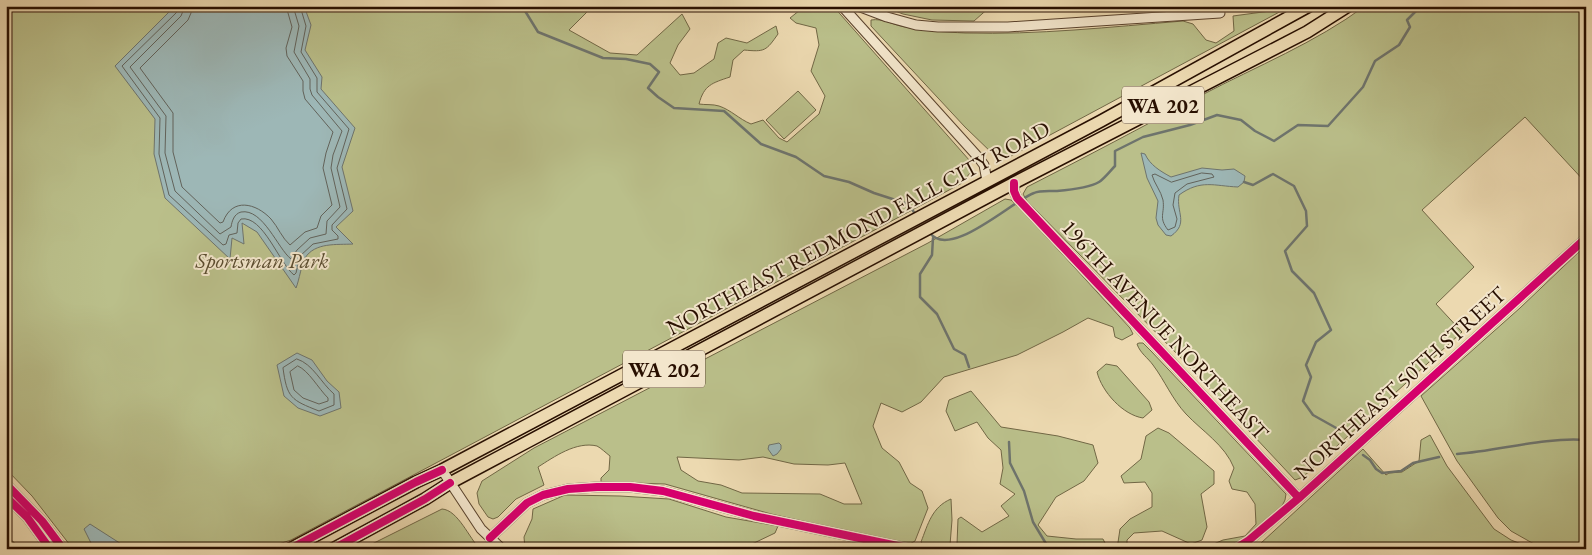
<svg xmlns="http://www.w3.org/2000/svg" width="1592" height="555" font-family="'EB Garamond',serif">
	<rect width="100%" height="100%" fill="#ecd9b0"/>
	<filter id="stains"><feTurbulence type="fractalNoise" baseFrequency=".004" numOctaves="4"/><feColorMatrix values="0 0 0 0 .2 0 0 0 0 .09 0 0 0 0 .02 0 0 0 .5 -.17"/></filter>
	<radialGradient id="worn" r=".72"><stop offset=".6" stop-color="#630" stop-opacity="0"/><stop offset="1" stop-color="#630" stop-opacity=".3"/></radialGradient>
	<!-- green -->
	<path fill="#babf8a" stroke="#716745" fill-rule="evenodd" d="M6 6H591L592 7 569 30 610 53 637 55 682 14 690 29 678 45 670 63 680 75 694 73 714 59 718 43 726 38 747 43 776 26 778 34C766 51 765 52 744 50L733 60 730 77C712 83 704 85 699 104 705 105 713 104 719 106 731 110 739 119 751 124L763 120 779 138 787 142 819 114 825 96 811 71 819 45 816 28 796 23 790 18 805 6H833L970 161V173L962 183 916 208 291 540 263 549H73L32 496 6 469Z
		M882 6H991L974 21 932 20 903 14Z
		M1365 6H1586V183L1525 117 1422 210 1474 267 1436 304 1462 332 1303 477 1295 480 1180 357 1027 201 1023 194 1027 187C1086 157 1144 126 1202 95 1257 66 1315 43 1365 6Z
		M1285 9 1009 157 994 155 965 127 871 26V20C883 18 893 25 905 27 925 31 945 32 965 33 1038 35 1110 27 1183 21L1193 24 1206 40 1216 43 1234 31 1233 16Z
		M798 91 816 110 784 139 766 120Z
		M1005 199 1011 200 1021 209 1130 328 1133 334 1122 340 1115 337 1113 327 1088 318 1063 332 1017 355 944 377 921 402 902 412 881 403 873 426 882 448 899 462 910 483 922 491 928 508 915 541 908 545 771 514 665 484 601 482V478L609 470 610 456C606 453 601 448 597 446 576 441 554 457 538 467L544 485 516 499 498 517 493 519 488 517 479 504 477 493 482 481 534 448 928 243ZM677 457 739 460 763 457 794 464 828 465 845 463 862 504H844L820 494 742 493 721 485 698 481 681 470Z
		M1586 247V549H1566V547L1534 544 1511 531 1498 518 1457 461 1421 396 1520 308 1583 248Z
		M1139 343H1143L1151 351 1286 494 1285 500 1281 508 1244 540 1228 549H1202L1223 540 1245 536 1256 524 1255 504 1247 492 1232 489 1229 481 1234 468C1225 445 1202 431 1186 414 1172 399 1165 381 1153 365 1148 358 1140 353 1137 344Z
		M1106 364 1117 366 1149 402 1152 410 1143 418C1123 415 1102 392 1097 372Z
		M971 391 1001 427 1058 436 1093 445 1098 463 1084 481 1056 497 1038 525 1047 536 1076 539H1103L1108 549H962L957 544 958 519 961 517 982 532 1009 516 1001 506 1015 494 1000 484 1003 468 1001 450 988 438 977 422 955 431 946 411 949 400Z
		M1158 428 1169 433 1214 471V484L1201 494 1207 527 1202 540 1191 544 1162 531 1134 533 1127 540V549H1117L1120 529 1130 519 1152 507V493L1145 482 1124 483 1121 476 1141 459 1146 436Z
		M1430 435 1447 466 1494 529 1511 540 1534 549H1264L1261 543 1363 449 1386 475 1389 473 1402 472 1419 461 1421 440Z
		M565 495 620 496 669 499 726 517 778 526 775 533 752 544 753 549H525L524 537 532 519 533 509Z
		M951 499 952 520 950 545 946 549 924 546 921 542C928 524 932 507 951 499Z
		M442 509C458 510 469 538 480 549H362Z
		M6 534 20 549H6Z"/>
	<!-- water -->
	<path fill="#9db7b6" stroke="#6e746d" d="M175 6H304L311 25 305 50 322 77 321 89 355 128 342 167 353 211 336 227 353 244C337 245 315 242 305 258 302 262 299 281 296 288L257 232 242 223 244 244 232 238 230 259 165 198 154 154 155 119 115 66Z
		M1141 153 1145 154C1150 165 1160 171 1171 177L1202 168 1222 170 1234 169 1245 176 1244 182 1238 187C1214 186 1201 179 1179 195 1176 213 1189 223 1171 236L1166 235 1158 225 1156 218 1158 201 1147 178Z
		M297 353 312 360 327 381 339 392 341 408 320 416 298 408 284 396 277 365Z
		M779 443 781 445V449L777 454 773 456 768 449 769 445Z
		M90 524 129 549H94L84 529Z"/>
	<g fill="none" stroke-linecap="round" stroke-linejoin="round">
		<!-- shore -->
		<path stroke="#62635b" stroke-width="1" d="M178 6 177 12 122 66 160 118 159 154 169 195 223 245 226 244 229 235 237 233 238 223 241 219C263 215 279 263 294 275L296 273 300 256 313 244 338 239V236L332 230V225L347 209 337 168 349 129 317 92V78L301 52 306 26 300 6
			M185 6 181 16 130 67 166 116 165 153 175 191 220 234 231 227C232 221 234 214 241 212 263 208 278 249 291 259L297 250 310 238 326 234 327 221 340 207 331 168 333 155 342 131 312 95 310 89V79L294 52 299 26 293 6
			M192 6 191 13 188 20 140 68 173 113V152L182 187 220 223 223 222C232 197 256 203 271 219 278 227 282 238 290 245L305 232 317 228 321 216 332 205 323 168 326 153 333 132 305 99 303 91V81L287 56 286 48 292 27 286 6
			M1202 173 1212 174 1214 177 1187 184 1175 193 1173 205 1177 219 1175 227 1168 230C1158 217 1165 214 1163 200 1161 191 1154 183 1152 175L1155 174 1171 182Z
			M297 359C313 364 321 383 334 394V405L319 411C291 400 287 398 283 368Z
			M298 366C309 371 318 388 328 398V401L319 404 303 398 294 390 290 372Z"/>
		<!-- stream -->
		<path stroke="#6e746d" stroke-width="2.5" d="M522 6 538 32 603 58 626 59 650 64 659 72 648 88 658 97 674 108 724 111 761 144 796 157 824 176 849 182 874 193 908 204 916 215
			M1244 182 1253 185 1273 174 1294 186 1306 211 1307 226 1285 251 1292 271 1314 293 1331 330 1316 342 1306 365 1311 377 1303 401 1313 415 1338 429
			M930 233C950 260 1012 201 1034 193 1040 190 1050 191 1057 191 1068 190 1089 188 1099 182 1104 179 1110 171 1115 166V151L1143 137 1190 125 1217 115 1241 120 1255 131 1274 141 1298 125 1328 126 1363 87 1375 61 1399 45 1410 27 1407 20 1417 10 1435 6
			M933 238 932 255 920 274V297L937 314 954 349 965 355 969 367
			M1009 442 1010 463 1024 491 1033 522 1048 547
			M1457 454C1500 451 1542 437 1586 440
			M1363 455 1370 460 1376 469 1382 473 1401 471 1413 463 1439 457"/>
		<defs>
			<path id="minor" d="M842 6 978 157 984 165 987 181
				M858 6 887 17 916 25 938 27H1008L1220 13
				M1014 183V191L1017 198 1299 498
				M442 470 481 529 502 549
				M6 484 42 521 63 549
				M6 497 27 517 50 549
				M490 538 527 503 543 495 568 489 597 487H630L663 491 754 516 912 549
				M1235 549 1248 541 1299 498 1586 238"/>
			<path id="major" d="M290 549 416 482 442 470 1101 121 1309 6
				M333 549 425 499 450 483 1014 183 1307 32 1348 6"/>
		</defs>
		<!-- minor casing -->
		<use href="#minor" stroke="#59422c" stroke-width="11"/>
		<!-- major casing -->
		<use href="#major" stroke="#280f00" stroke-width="14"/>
		<!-- minor -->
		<use href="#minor" stroke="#f3e6cc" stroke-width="9"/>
		<!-- major -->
		<use href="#major" stroke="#ecd9b0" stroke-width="11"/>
		<defs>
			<path id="cycleway" d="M1014 183V191L1017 198 1299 498
				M6 484 42 521 63 549
				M6 497 27 517 50 549
				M490 538 527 503 543 495 568 489 597 487H630L663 491 754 516 912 549
				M290 549 416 482 442 470
				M333 549 425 499 450 483
				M1235 549 1248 541 1299 498 1586 238"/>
		</defs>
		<!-- cycleway casing -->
		<use href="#cycleway" stroke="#f3e6cc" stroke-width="11"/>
		<!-- cycleway -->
		<use href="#cycleway" stroke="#d6006c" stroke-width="8"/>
	</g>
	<g text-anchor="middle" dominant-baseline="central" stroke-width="4" stroke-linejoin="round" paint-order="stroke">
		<!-- shield labels -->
		<g fill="#f3e6cc" stroke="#65503d" stroke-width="1">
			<rect x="1122" y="86.5" width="82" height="37" rx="4"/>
			<rect x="623" y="350.5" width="82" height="37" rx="4"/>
		</g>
		<g font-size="21" font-weight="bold" fill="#280f00">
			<text x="1163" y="105">WA 202</text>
			<text x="664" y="369">WA 202</text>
		</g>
		<!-- street labels -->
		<g font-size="22" fill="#280f00" stroke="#f3e6cc">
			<text transform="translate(858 228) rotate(-28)">NORTHEAST REDMOND FALL CITY ROAD</text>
			<text transform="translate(1165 330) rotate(47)">196TH AVENUE NORTHEAST</text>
			<text transform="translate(1400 383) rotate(-42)">NORTHEAST 50TH STREET</text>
		</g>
		<!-- park labels -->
		<g font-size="22" font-style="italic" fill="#5b4d30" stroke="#f3e6cc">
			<text x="262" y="260">Sportsman Park</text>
		</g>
	</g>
	<!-- margin -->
	<rect width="1592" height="555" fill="none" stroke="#ecd9b0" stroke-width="25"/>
	<rect x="8" y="8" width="1577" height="540" fill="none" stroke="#280f00" stroke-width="2.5"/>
	<rect x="12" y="12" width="1567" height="530" fill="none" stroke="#280f00"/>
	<rect width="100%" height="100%" filter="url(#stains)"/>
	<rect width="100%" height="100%" fill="url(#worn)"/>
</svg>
